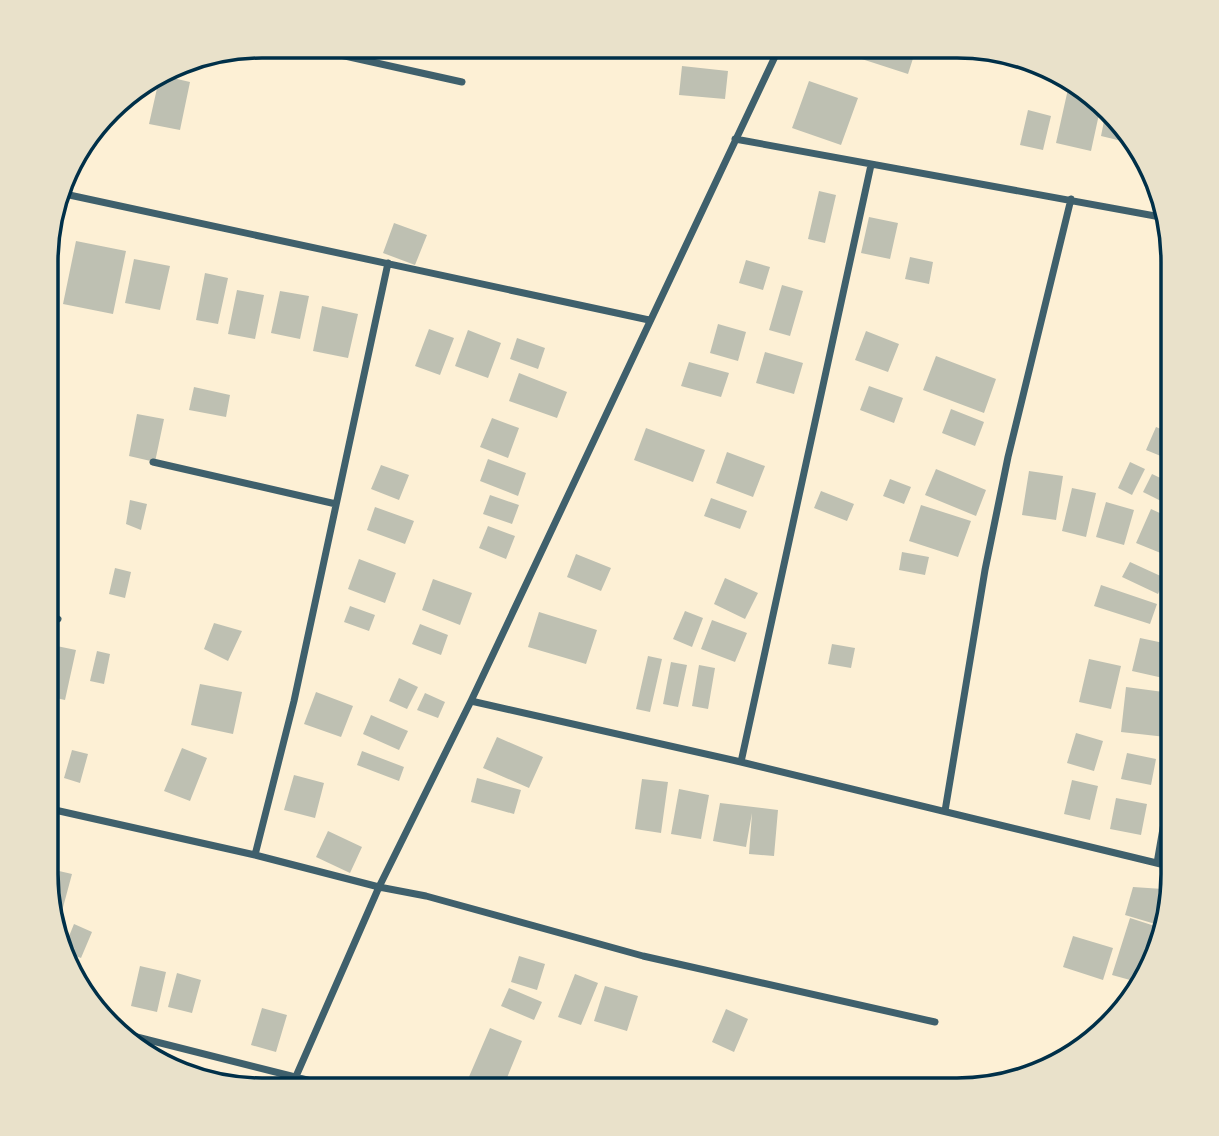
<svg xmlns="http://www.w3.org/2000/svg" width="1219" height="1136" font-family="Quicksand,sans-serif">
	<rect width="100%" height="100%" fill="#fdf0d5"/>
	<!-- building -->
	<path fill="#bec0b2" d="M688 46H734L733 57 687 53Z
		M838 46H917L908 74 837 51Z
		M682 66 728 71 725 99 679 95Z
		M160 75 190 82 180 130 149 124Z
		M809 81 858 98 841 145 792 128Z
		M1068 89 1086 93 1101 105 1091 151 1056 143Z
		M1028 110 1051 116 1043 150 1020 145Z
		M1111 113 1120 120 1131 138 1130 143 1101 136 1105 116 1110 117Z
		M819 191 836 195 825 243 808 239Z
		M869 217 898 223 890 259 861 253Z
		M394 223 427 235 415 265 383 253Z
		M76 241 126 251 113 314 63 304Z
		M910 257 933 262 929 284 905 279Z
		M134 259 170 266 160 310 125 303Z
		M746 260 770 267 763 290 739 283Z
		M205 273 228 278 218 324 196 320Z
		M782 285 803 291 790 336 769 330Z
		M237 290 264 295 255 339 228 334Z
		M280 291 309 296 300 339 271 333Z
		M322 306 358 314 348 358 313 351Z
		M718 324 746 332 738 361 710 353Z
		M429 329 454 338 440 375 415 366Z
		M468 330 501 343 488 378 455 366Z
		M866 331 899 344 888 372 855 360Z
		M517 338 545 348 538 369 510 359Z
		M765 352 803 363 794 394 756 383Z
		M936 356 996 379 984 413 923 390Z
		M689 362 729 373 721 397 681 386Z
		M519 373 567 392 557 418 509 401Z
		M869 386 903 398 894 423 860 410Z
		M194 387 230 395 226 417 189 410Z
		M951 409 984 422 975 446 942 433Z
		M137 414 164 419 155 462 129 456Z
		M492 418 519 428 508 458 480 447Z
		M1156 427 1173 434V461L1146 450Z
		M646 428 705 450 693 482 634 460Z
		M727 452 765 466 753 497 716 483Z
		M488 459 526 473 518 496 480 481Z
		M1130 462 1145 469 1132 495 1118 488Z
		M381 465 409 475 399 500 371 489Z
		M936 469 986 490 976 516 925 495Z
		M1029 471 1063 476 1056 520 1022 515Z
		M1152 474 1173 484V507L1143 492Z
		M890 479 911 487 904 504 883 496Z
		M1072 488 1096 493 1086 537 1062 531Z
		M821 491 854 504 847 521 814 508Z
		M490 495 519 505 512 524 483 514Z
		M711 498 747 511 740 529 704 516Z
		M130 500 147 504 141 530 126 524Z
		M1106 502 1134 510 1124 545 1096 537Z
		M921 505 971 521 958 557 909 541Z
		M375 507 414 521 405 544 367 530Z
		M1151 509 1173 519V558L1136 543Z
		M48 525 57 527 49 567H48Z
		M488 526 515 536 506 559 479 548Z
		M902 552 929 557 925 575 899 570Z
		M576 554 611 568 601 591 567 577Z
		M359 559 396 573 385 603 348 589Z
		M1130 562 1165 578 1158 594 1122 577Z
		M115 568 131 572 125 598 109 594Z
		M725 578 758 593 745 619 714 604Z
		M433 579 472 593 460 625 422 610Z
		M1101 585 1157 604 1150 624 1094 606Z
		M350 606 375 615 369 631 344 622Z
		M685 611 703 618 692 647 673 639Z
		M539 612 597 630 586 664 528 647Z
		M712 620 747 633 735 662 701 649Z
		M214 623 242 631 228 661 204 649Z
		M420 624 448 635 441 655 412 644Z
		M1140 638 1173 645 1172 680 1132 671Z
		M47 644 76 650 65 700 47 696Z
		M832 644 855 648 851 668 828 664Z
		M97 651 110 654 104 684 90 681Z
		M648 656 662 659 650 712 636 709Z
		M1089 659 1121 666 1111 709 1079 702Z
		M671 662 687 665 678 707 663 704Z
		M699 665 715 668 708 709 692 706Z
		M399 678 418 687 407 709 389 701Z
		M200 684 242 692 233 734 191 725Z
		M1126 687 1171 693 1166 737 1121 732Z
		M316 692 353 706 341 737 304 724Z
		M425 693 445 702 438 718 417 710Z
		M371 715 408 731 399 750 363 734Z
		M1076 733 1103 741 1094 771 1067 763Z
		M497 737 543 757 529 788 483 768Z
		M182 748 207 758 190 801 164 791Z
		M72 750 88 754 80 783 64 778Z
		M362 751 404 767 399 781 357 765Z
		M1127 753 1156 759 1151 785 1121 779Z
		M294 775 324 783 315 818 284 810Z
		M477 778 521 790 514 814 471 802Z
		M642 779 668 782 661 833 635 829Z
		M1072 780 1098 786 1090 820 1064 814Z
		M679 789 709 795 701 839 671 834Z
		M1116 798 1147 804 1141 835 1110 829Z
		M720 803 778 810 774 856 749 854 752 813 746 847 713 841Z
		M328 831 362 847 350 873 316 857Z
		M46 868 72 874 62 911 51 908 46 888Z
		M1133 887 1163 889 1169 893 1162 926 1125 915Z
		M1130 918 1161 928 1151 969 1141 983 1112 975Z
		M74 924 92 932 81 958 63 951Z
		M1073 936 1113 948 1103 980 1063 967Z
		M519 956 545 964 537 990 511 982Z
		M140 966 166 972 157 1012 131 1006Z
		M177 973 201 980 192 1013 168 1007Z
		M575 974 598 983 581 1025 558 1017Z
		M605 986 638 996 627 1031 594 1021Z
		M509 988 542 1002 534 1020 501 1006Z
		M262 1008 287 1015 276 1052 251 1045Z
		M726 1009 748 1019 734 1052 712 1042Z
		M490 1028 522 1041 502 1090H476L465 1086Z"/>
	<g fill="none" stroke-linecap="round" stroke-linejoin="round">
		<!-- minor -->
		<path stroke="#3f606c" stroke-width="7" d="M300 46 462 82
			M735 139 1166 218
			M60 193 649 320
			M153 462 336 504
			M47 615 58 619
			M471 701 741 762 1173 867
			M741 762 871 165
			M46 808 255 855 379 887 426 896 643 956 935 1022
			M945 811 985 570 1008 457 1071 199
			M255 855 294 701 388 263
			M1157 863 1173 771
			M121 1033 347 1090
			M290 1090 379 887 471 701 780 46"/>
	</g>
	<!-- crop -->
	<path d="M0 0H1219V1136H0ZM262 58H957A204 204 0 0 1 1161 262V874A204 204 0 0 1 957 1078H262A204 204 0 0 1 58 874V262A204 204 0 0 1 262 58Z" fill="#e9e1ca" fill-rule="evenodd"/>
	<path fill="none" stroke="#003049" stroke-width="3.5" d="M262 58H957A204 204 0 0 1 1161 262V874A204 204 0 0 1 957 1078H262A204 204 0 0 1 58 874V262A204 204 0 0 1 262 58Z"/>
</svg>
